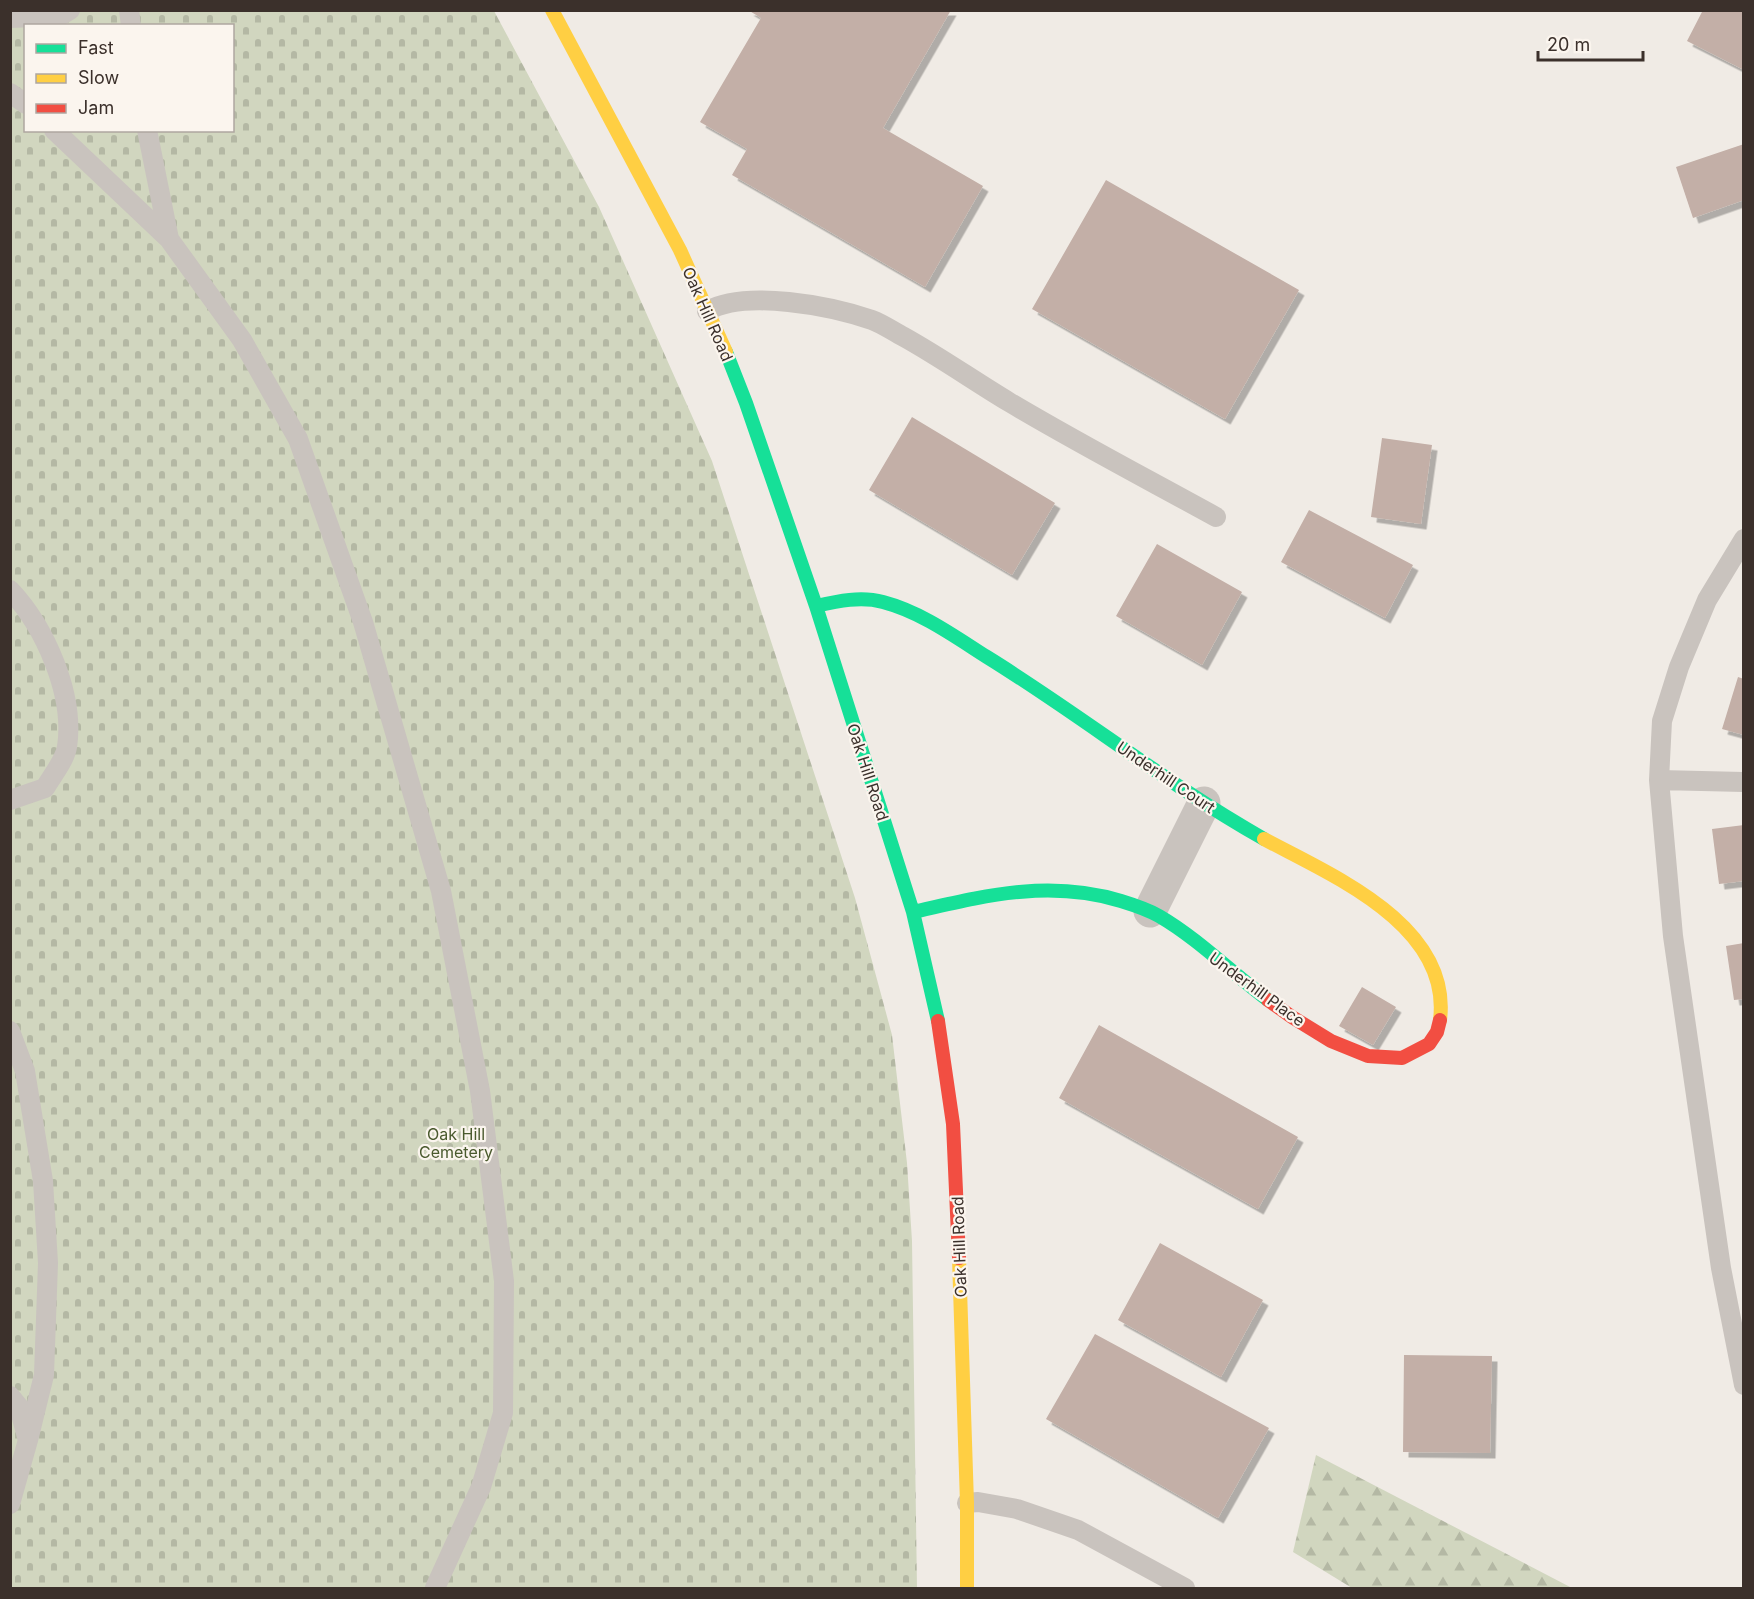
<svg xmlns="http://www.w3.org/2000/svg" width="1754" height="1599" font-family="Inter,sans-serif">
	<defs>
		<pattern id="forest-firs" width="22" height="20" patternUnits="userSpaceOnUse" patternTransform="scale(1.5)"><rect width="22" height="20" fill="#d1d6bf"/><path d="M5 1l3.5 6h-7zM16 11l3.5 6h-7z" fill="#b4b8a4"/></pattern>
		<pattern id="cemetery-stones" width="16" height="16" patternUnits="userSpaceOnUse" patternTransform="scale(1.5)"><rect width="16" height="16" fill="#d1d6bf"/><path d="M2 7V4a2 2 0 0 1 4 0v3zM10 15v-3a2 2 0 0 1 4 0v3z" fill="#b4b8a4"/></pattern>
		<filter id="shadow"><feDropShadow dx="5.5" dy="5.5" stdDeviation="0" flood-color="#0004"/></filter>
	</defs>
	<rect width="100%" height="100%" fill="#f0ebe5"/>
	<!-- forest -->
	<path fill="url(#forest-firs)" d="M1316 1455 1572 1588H1352L1293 1552Z"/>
	<!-- cemetery -->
	<path fill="url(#cemetery-stones)" fill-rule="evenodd" d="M11 11H494L599 207 712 461 855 898 892 1035 907 1163 912 1241 917 1588H11ZM26 26H232V130H26Z"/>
	<!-- building -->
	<path fill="#c3afa7" filter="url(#shadow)" d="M748 10H951L883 128 983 186 925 287 732 175 747 149 700 122 761 18Z
		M1703 10H1744V70L1687 41Z
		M1744 144V200L1693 218 1676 167Z
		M1106 180 1299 290 1225 419 1032 309Z
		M912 417 1055 503 1012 575 869 490Z
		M1382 438 1432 445 1421 524 1371 517Z
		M1309 510 1413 565 1385 618 1281 562Z
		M1157 544 1242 592 1202 665 1116 616Z
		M1738 677 1744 679V735L1722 729Z
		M1744 825V881L1719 884 1712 829Z
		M1744 943V999L1734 1000 1726 946Z
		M1362 987 1396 1007 1373 1045 1339 1026Z
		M1099 1025 1298 1137 1258 1209 1059 1098Z
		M1160 1243 1263 1300 1221 1377 1118 1320Z
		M1095 1334 1269 1428 1218 1518 1046 1419Z
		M1404 1355 1492 1356 1490 1453 1403 1452Z"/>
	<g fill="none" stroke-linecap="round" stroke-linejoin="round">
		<!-- lane -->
		<path stroke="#c9c3be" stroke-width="20" d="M129 10 131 26
			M10 18 60 16 70 10
			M10 93 26 104
			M54 130 169 239
			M147 130 169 239 242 340 298 439 363 622 441 891 480 1091 504 1281 503 1413 481 1487 435 1588
			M707 311C746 289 831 306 872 320 883 324 894 332 904 337 940 357 974 381 1009 402 1076 442 1147 479 1216 517
			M10 590C45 627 75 695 67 747 65 760 52 776 45 788L10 800
			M1659 780 1662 721 1679 667 1707 600 1744 539
			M1744 782 1659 780 1673 936 1721 1268 1744 1385
			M10 1031 25 1071 43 1181 48 1263 44 1375 28 1440
			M10 1396 19 1407 28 1440 10 1504
			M967 1503 978 1502 1017 1509 1078 1530 1185 1588"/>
		<!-- street -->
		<path stroke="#c9c3be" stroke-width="33" d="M1150 911 1204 803"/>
		<!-- fast -->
		<path stroke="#16e098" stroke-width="14" d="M726 352 746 403 816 606 913 912 938 1021
			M816 606C838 601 861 596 883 602 921 612 954 636 987 657 1081 715 1168 785 1264 839
			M913 912C984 896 1048 879 1121 901 1134 905 1147 909 1159 916 1197 938 1232 973 1268 1000"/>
		<!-- slow -->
		<path stroke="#ffcf43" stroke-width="14" d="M552 10 680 250 726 352
			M1264 839C1331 875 1452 925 1440 1020
			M959 1258 967 1503V1588"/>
		<!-- jam -->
		<path stroke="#f24e42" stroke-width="14" d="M1268 1000 1292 1017 1331 1041 1368 1056 1402 1058 1429 1044 1437 1032 1440 1020
			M938 1021 953 1124 959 1258"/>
	</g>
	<g text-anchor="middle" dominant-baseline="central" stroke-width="4.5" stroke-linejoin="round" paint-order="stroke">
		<!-- street labels -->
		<g font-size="16" fill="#3b302b" stroke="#fbf5ee">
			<text transform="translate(708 314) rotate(66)">Oak Hill Road</text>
			<text transform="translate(868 772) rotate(72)">Oak Hill Road</text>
			<text transform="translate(1166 777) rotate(34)">Underhill Court</text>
			<text transform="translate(1257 989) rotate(36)">Underhill Place</text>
			<text transform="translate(959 1247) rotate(-92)">Oak Hill Road</text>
		</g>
		<!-- park labels -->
		<g font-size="16" fill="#4a5a2e" stroke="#fbf5ee">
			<text x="456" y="1134">Oak Hill<tspan x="456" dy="18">Cemetery</tspan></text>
		</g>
	</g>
	<!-- border -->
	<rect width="1754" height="1599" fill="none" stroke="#3b302b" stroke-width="24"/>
	<!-- legend -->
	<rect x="24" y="24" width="210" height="108" fill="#fbf5ee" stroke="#aea6a0" stroke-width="1.5"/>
	<rect x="36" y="44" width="30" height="9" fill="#16e098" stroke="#aea6a0" stroke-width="1.5"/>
	<text x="78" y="54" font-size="18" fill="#3b302b">Fast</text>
	<rect x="36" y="74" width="30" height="9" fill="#ffcf43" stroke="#aea6a0" stroke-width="1.5"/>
	<text x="78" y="84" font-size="18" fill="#3b302b">Slow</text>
	<rect x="36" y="104" width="30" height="9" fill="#f24e42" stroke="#aea6a0" stroke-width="1.5"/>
	<text x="78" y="114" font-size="18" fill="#3b302b">Jam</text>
	<!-- scale -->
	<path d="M1538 51v9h105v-9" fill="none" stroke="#3b302b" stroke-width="3"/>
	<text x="1547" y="51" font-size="18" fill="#3b302b" stroke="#fbf5ee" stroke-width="4.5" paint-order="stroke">20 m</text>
</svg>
